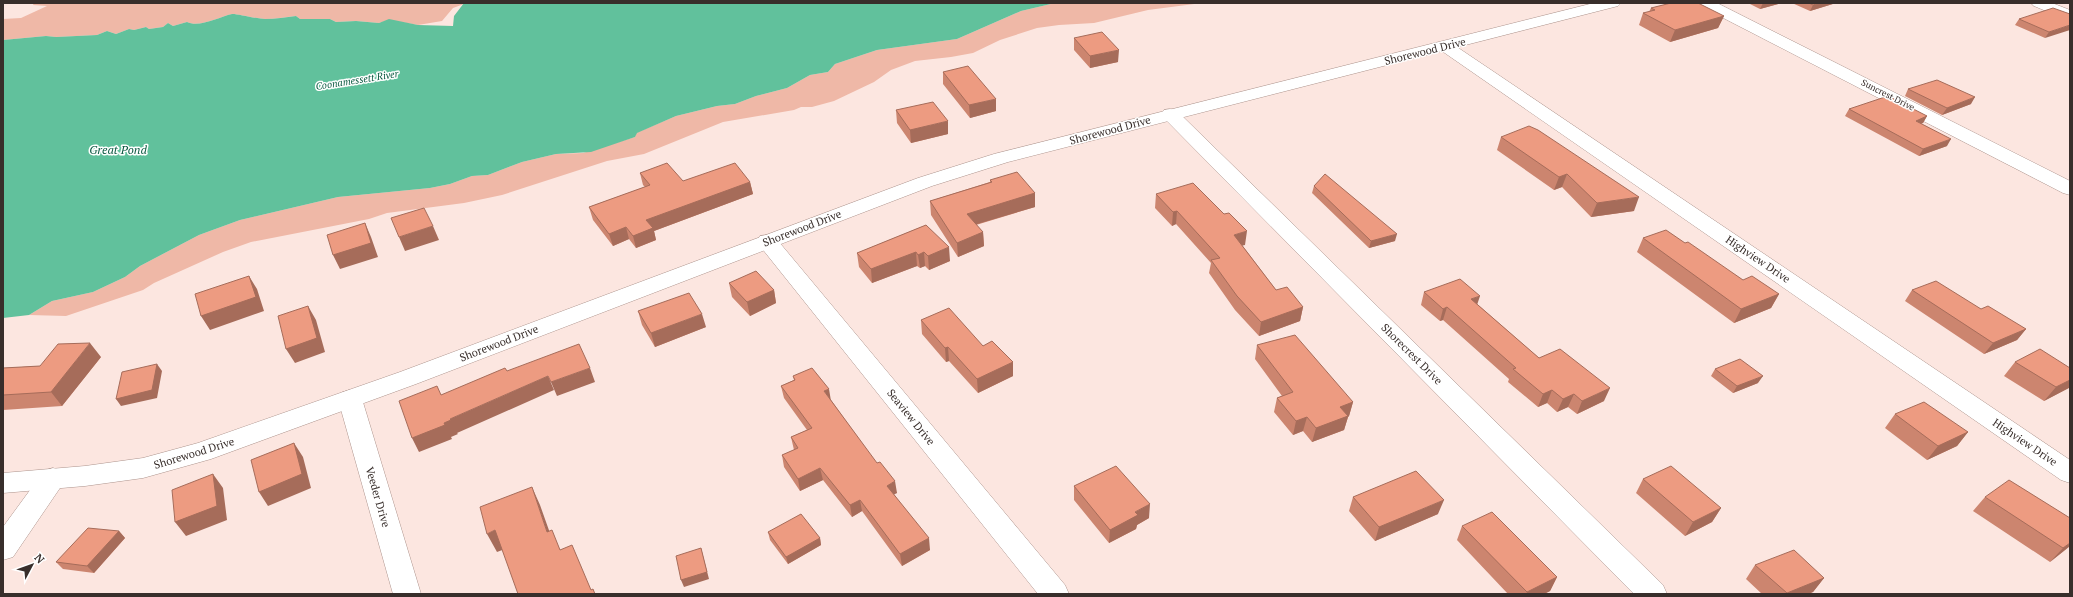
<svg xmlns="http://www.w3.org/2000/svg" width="2073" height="597" font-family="'PT Serif',serif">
	<rect width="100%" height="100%" fill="#fce6e0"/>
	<!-- green -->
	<path fill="#efb8a7" d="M34 3H464V4L453 8 442 21 418 25 389 20 379 23 356 21 336 22 330 19H300L296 16C285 17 275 19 265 19 258 19 234 13 232 14 219 17 199 28 187 22L173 26 168 23 163 27 149 29 146 27 134 30 129 29 116 34 107 31 97 35 56 37 46 36 3 40V19L21 18 47 6 33 5Z
		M1055 3H1202L1148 10 1094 23 1059 25 1037 28 1000 40 973 53 951 57 915 61 891 70 874 82 834 101 812 107H801L794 110 723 122 644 154 607 161 502 195 464 203 387 213 369 219 251 242 223 252 154 283 143 290 66 316 29 315 52 301 93 292 125 277 140 266 199 235 240 220 338 197 430 188 450 184 472 176 488 175 522 162 556 154 583 153 635 137 636 133 676 116 717 106 735 104 756 96 787 88 810 75 828 72 835 64 877 50 957 39 1021 11Z"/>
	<!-- water -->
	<path fill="#61c19c" d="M464 3H1055L1021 11 957 39 877 50 835 64 828 72 810 75 787 88 756 96 735 104 717 106 676 116 637 133 635 137 591 152 556 154 522 162 488 175 472 176 450 184 430 188 338 197 240 220 199 235 140 266 125 277 93 292 52 301 29 315 3 318V40L46 36 56 37 97 35 107 31 116 34 129 29 134 30 146 27 149 29 163 27 168 23 173 26 187 22C199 28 219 17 232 14 234 13 258 19 265 19 275 19 286 17 296 16L300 19H330L336 22 356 21 379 23 389 19 418 25 453 26 454 16Z"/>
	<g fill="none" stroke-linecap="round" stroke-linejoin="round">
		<defs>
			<path id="minor" d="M1697 3H1717L2070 181V195L2063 193 1700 6Z
				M2031 3H2052L2070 10V21L2034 6Z
				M1445 41 1451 43 2070 460V483L2061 480 1439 49 1437 46 1439 43Z
				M1170 109 1176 110 1663 585 1667 594H1634L1164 118 1161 114 1164 110Z
				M767 235 774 236 1065 585 1069 594H1038L760 246 757 241 760 236Z
				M350 390 359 393 362 399 421 594H393L338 399 341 393Z
				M53 468 62 471 66 478 62 485 13 557 3 560V527L44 471Z"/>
			<path id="tertiary" d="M1594 3H1621L1618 6 1008 162 932 186 416 384 211 459 143 478 85 486 3 493V473L85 466 143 458 198 443 400 372 918 178 994 154Z"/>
		</defs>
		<!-- minor casing -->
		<use href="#minor" stroke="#ad948d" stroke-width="1"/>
		<!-- tertiary casing -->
		<use href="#tertiary" stroke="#ad948d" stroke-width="1"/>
		<!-- minor -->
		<use href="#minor" fill="#fff" fill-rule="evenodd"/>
		<!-- tertiary -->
		<use href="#tertiary" fill="#fff" fill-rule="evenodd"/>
	</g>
	<!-- wall -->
	<path fill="#cc856f" d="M1748 3H1782L1760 9Z
		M1792 3H1836L1810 11Z
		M1651 8 1724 16 1718 28 1670 42 1639 25 1643 13 1649 12Z
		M2070 14 2045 38 2015 25 2019 19Z
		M1074 38 1118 62 1090 68 1074 50Z
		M943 72 996 111 970 118 943 84Z
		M1908 89 1971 104 1942 115 1905 96Z
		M1849 109 1927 116 1923 123H1921L1947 146 1919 156 1845 116Z
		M896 110 948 134 911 143 897 123Z
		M1501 137 1634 211 1591 217 1562 187 1554 190 1497 150Z
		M640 173 683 181 750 182 753 194 654 231 656 240 636 248 629 239 613 246 593 220 589 207 645 187 643 185Z
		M990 180 1035 193V207L976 225 983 232 984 246 958 257 931 215 930 201 990 182Z
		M1314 186 1395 241 1369 248 1312 193Z
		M1156 194 1245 245H1242L1276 290 1303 307 1300 321 1259 336 1235 310 1209 273 1211 263 1176 224 1172 226 1155 208Z
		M926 225 950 261 929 270 925 266 920 268 917 266 872 283 859 267 857 253Z
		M1643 238 1685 243 1743 280 1779 294 1771 308 1734 323 1637 252Z
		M729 283 774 290 776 303 750 316 732 297Z
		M1912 290 1981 309 2026 329 2017 340 1984 354 1905 301Z
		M1424 292 1477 304 1539 358 1604 401 1577 414 1568 407 1557 412 1547 403 1538 407 1508 382 1509 379 1443 320 1440 321 1421 305Z
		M638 311 706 327 655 347 642 325Z
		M921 320 983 346 1013 362V376L978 393 949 361 946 362 922 334Z
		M1257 345 1353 402 1349 416 1348 417 1344 430 1312 442 1303 431 1293 435 1274 412 1277 398 1282 396 1255 359Z
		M101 357 62 406 3 410V368L40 366Z
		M2015 362 2070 368V387L2044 401 2004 376Z
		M1715 369 1758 383 1733 393 1711 376Z
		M793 376 831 400 897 493 894 494 930 550 902 566 862 511 852 517 823 480 800 491 784 467 782 455 794 450 791 437 807 430 784 398 781 386 794 380Z
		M1895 414 1968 432 1957 446 1927 460 1885 428Z
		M1643 479 1721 508 1712 522 1685 536 1636 493Z
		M1074 486 1149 518 1137 525 1136 529 1109 543 1074 500Z
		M1353 497 1438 514 1375 541 1349 511Z
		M1985 497 2070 546 2050 562 1973 511Z
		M1462 526 1557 577 1550 591 1544 594H1508L1457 540Z
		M119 531 125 538 94 573 63 569 56 562Z
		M768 532 820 538 821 545 788 564 770 540Z
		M1755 565 1824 578 1813 592 1808 594H1762L1746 579Z"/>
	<!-- shaded-wall -->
	<path fill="#a66c5a" d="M1763 3H1782L1760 9Z
		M1820 3H1836L1810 11 1813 5Z
		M1724 16 1718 28 1670 42 1675 30Z
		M2070 25V30L2045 38 2049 32Z
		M1119 50 1118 62 1090 68V56Z
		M1975 97 1971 104 1942 115 1947 108Z
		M996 99V111L970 118 969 105Z
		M1927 116 1923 123 1912 127 1916 121Z
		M948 121V134L911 143 910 130Z
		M1951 139 1947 146 1919 156 1923 149Z
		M1567 174 1562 187 1554 190 1559 177Z
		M750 182 753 194 654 231 656 240 636 248 633 236 646 220Z
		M1035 193V207L967 227V214Z
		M1639 197 1634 211 1591 217 1597 203Z
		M1177 211 1176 224 1172 226 1173 212Z
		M365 223 371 237 378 257 340 269 333 255Z
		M433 226 439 240 405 251 399 237Z
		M626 227 629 239 613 246 609 234Z
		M1247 231 1245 245 1232 248 1234 235Z
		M983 232 984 246 958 257 957 243Z
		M1397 234 1395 241 1369 248 1371 241Z
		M949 247 950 261 929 270 928 256Z
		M916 252 917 266 872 283 871 269Z
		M924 252 925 266 920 268 918 255Z
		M249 276 257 289 264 311 210 330 201 316Z
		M774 290 776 303 750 316 747 302Z
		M1779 294 1771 308 1734 323 1741 309Z
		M1480 296 1476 308 1471 299Z
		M308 306 316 320 325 352 295 363 286 349Z
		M1303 307 1300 321 1259 336 1261 322Z
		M1447 307 1443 320 1440 321 1443 309Z
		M702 314 706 327 655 347 651 333Z
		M2026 329 2017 340 1984 354 1993 343Z
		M90 343 101 357 62 406 51 392Z
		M948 347 949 361 946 362 945 348Z
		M1013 362V376L978 393 977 379Z
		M157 364 162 371 157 398 121 406 116 399Z
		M590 368 595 382 557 396 551 382Z
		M548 376 554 390 457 433 458 434 451 437 452 439 419 452 412 438 444 423 450 419Z
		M1763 376 1758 383 1733 393 1737 386Z
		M2070 380V387L2069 388 2044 401 2056 387Z
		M1610 388 1604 401 1577 414 1582 401Z
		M829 389 831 401 824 391Z
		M1552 390 1547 403 1538 407 1543 394Z
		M1574 394 1568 407 1557 412 1563 399Z
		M1353 402 1349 416 1348 417 1344 430 1312 442 1316 428 1340 407Z
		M1307 417 1303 431 1293 435 1296 421Z
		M1968 432 1957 446 1927 460 1938 446Z
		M294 443 303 457 311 488 268 506 259 492Z
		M820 468 823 480 800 491 798 479Z
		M213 474 223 488 227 520 186 536 175 522Z
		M895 481 897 493 888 497 887 486Z
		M532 487 540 505 556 550 547 532Z
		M860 500 862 511 852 517 850 505Z
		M1444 500 1438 514 1375 541 1379 527Z
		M1150 504 1149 518 1137 525 1136 529 1109 543 1110 530 1135 512Z
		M1721 508 1712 522 1685 536 1693 522Z
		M495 530 505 549 497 552 487 534Z
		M119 531 125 538 94 573 87 566Z
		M820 538 821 545 788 564 786 557Z
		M929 538 930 550 902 566 900 554Z
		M2070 543V546L2050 562 2063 548Z
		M701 548 709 579 684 587 681 580Z
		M1557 577 1550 591 1544 594H1526L1527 592Z
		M1824 578 1813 592 1808 594H1786L1787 593Z"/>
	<!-- building -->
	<path fill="#ed9b81" stroke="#a66c5a" d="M1671 3H1698L1724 16 1675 30 1643 13 1655 10 1651 8Z
		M1809 3H1820L1813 5Z
		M2053 8 2070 14V25L2049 32 2019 19Z
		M1102 32 1119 50 1090 56 1074 38Z
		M968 66 996 99 969 105 943 72Z
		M1937 80 1975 97 1947 108 1908 89Z
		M1888 96 1927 116 1916 121 1951 139 1923 149 1849 109Z
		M933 102 948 121 910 130 896 110Z
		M1529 126 1538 130 1639 197 1597 203 1567 174 1559 177 1501 137Z
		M667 163 683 181 735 163 750 182 646 220 653 228 633 236 626 227 609 234 589 207 650 185 640 173Z
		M1017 172 1035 193 967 214 983 232 957 243 930 201 992 182 990 180Z
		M1325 174 1397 234 1371 241 1314 186Z
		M1193 183 1224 214 1229 213 1247 231 1234 235 1276 290 1287 287 1303 307 1261 322 1237 296 1211 260 1220 258 1177 211 1173 212 1156 194Z
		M424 208 433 226 399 237 391 218Z
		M365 223 371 243 333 255 327 235Z
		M926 225 949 247 928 256 924 252 918 255 916 252 871 269 857 253Z
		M1666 230 1685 243 1688 242 1743 280 1752 276 1779 294 1741 309 1643 238Z
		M756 271 774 290 747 302 729 283Z
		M249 276 256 297 201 316 195 294Z
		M1460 279 1480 296 1471 299 1539 358 1560 349 1610 388 1582 401 1574 394 1563 399 1552 390 1543 394 1513 369 1516 368 1447 307 1443 309 1424 292Z
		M1936 281 1981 309 1988 306 2026 329 1993 343 1912 290Z
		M689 293 702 314 651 333 638 311Z
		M308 306 317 338 286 349 278 316Z
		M949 308 983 346 992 341 1013 362 977 379 948 347 945 348 921 320Z
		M1295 335 1353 402 1340 407 1348 416 1316 428 1307 417 1296 421 1277 398 1293 392 1257 345Z
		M90 343 51 392 3 395V368L40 366 58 344Z
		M579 344 590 368 551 382 548 376 450 419 451 420 444 423 445 425 412 438 399 401 437 386 441 395 505 368 507 371Z
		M2040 349 2070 368V380L2056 387 2015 362Z
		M1740 359 1763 376 1737 386 1715 369Z
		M157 364 152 390 116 399 122 372Z
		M812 368 829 389 824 391 877 463 880 462 895 481 887 486 929 538 900 554 860 500 850 505 820 468 798 479 782 455 798 448 791 437 812 428 781 386 795 380 793 376Z
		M1924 402 1968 432 1938 446 1895 414Z
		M294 443 302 474 259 492 251 460Z
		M1116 466 1150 504 1135 512 1138 515 1110 530 1074 486Z
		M1671 466 1721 508 1693 522 1643 479Z
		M1416 471 1444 500 1379 527 1353 497Z
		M213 474 217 506 175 522 172 490Z
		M2009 480 2070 518V543L2063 548 1985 497Z
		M532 487 547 532 552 530 560 550 572 545 591 590 593 589 595 594H518L495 530 487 534 480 507Z
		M1492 512 1557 577 1527 592 1462 526Z
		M801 514 820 538 786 557 768 532Z
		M88 528 119 531 87 566 56 562Z
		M701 548 707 572 681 580 676 556Z
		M1794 550 1824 578 1787 593 1755 565Z"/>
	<g text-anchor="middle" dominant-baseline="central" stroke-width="3" stroke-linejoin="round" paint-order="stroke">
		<!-- far-street labels -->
		<g font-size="9" fill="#382e2b" stroke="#fff">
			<text transform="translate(1888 95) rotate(27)">Suncrest Drive</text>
		</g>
		<!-- far-water labels -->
		<g font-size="10" font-style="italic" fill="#0c5a42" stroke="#fff">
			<text transform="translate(357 80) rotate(-9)">Coonamessett River</text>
		</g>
		<!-- street labels -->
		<g font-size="11" fill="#382e2b" stroke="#fff">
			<text transform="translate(1425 51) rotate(-14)">Shorewood Drive</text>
			<text transform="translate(1110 130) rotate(-15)">Shorewood Drive</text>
			<text transform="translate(802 228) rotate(-21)">Shorewood Drive</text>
			<text transform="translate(1758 259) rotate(34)">Highview Drive</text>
			<text transform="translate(499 343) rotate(-21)">Shorewood Drive</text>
			<text transform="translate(1412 354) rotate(45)">Shorecrest Drive</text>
			<text transform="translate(911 417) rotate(51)">Seaview Drive</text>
			<text transform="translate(2025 442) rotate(34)">Highview Drive</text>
			<text transform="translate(194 453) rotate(-17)">Shorewood Drive</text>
			<text transform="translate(378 497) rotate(74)">Veeder Drive</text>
		</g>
		<!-- water labels -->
		<g font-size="12" font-style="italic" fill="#0c5a42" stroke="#fff">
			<text x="118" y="149">Great Pond</text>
		</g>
	</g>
	<!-- border -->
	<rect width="2073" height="597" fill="none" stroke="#382e2b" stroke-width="8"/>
	<!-- north arrow -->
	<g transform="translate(32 565) rotate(49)" stroke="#ffffff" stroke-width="3" paint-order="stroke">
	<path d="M0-3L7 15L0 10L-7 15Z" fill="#382e2b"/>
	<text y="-6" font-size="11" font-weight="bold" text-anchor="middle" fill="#382e2b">N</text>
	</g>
</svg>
